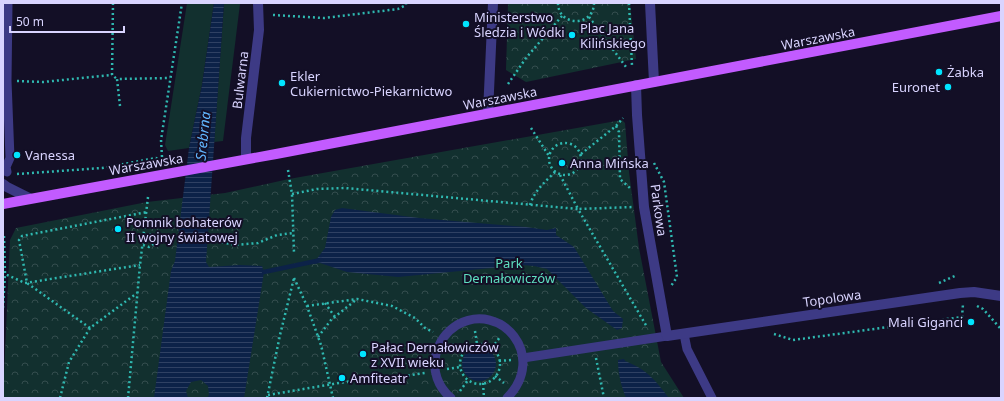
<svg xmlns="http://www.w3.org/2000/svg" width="1004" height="401" font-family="'Noto Sans',sans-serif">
<defs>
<pattern id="park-crowns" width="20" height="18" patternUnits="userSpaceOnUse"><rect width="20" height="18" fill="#12302f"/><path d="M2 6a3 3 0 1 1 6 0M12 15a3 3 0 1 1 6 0" fill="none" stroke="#344d4e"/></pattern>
<pattern id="water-rules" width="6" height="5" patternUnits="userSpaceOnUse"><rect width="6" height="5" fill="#0c2248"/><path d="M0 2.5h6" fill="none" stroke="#2f4163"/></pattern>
</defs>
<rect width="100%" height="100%" fill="#130f26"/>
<!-- grass -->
<g fill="#12302f">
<path d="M 187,3 L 214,3 L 202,85 L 189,148 L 168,151 L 165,145 Z"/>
<path d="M 224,3 L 240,4 L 223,141 L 214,142 Z"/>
</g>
<!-- park -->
<g fill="url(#park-crowns)">
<path d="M 508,3 L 630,3 L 636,59 L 526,82 L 506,70 Z"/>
<path d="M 622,120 L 625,123 L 629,172 L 639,248 L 661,362 L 684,398 L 3,398 L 10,240 L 16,228 L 147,202 L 225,193 L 289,179 Z"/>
</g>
<!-- water -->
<g fill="url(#water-rules)">
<path d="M 214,3 L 224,3 L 206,262 L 209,267 L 240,265 L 262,266 L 264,272 L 244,398 L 207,398 L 209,395 L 208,386 L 201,380 L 191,382 L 186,391 L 188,398 L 154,398 L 171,271 L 175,261 L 189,148 L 202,85 Z"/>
<path d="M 342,208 L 419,218 L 526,227 L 547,230 L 556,228 L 556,235 L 574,247 L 613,311 L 623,319 L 622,328 L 617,330 L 586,308 L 547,269 L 534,266 L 522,265 L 398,277 L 347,272 L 320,263 L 313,264 L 325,248 L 331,217 L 335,210 Z"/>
<circle cx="479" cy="364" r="17"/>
<path d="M 624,359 L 625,361 C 648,370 655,380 669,398 L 626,398 C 621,385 618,374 618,360 Z"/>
</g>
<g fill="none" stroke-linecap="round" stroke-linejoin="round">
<!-- stream -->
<path stroke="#0c2248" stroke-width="4.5" d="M 264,272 L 321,260"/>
<!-- path -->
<g stroke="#2fb8b0" stroke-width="2.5" stroke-dasharray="2 3" stroke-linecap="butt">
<path d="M 113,3 L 112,75 L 117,79"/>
<path d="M 558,3 C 558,27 594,27 594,3"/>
<path d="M 629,3 L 632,66"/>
<path d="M 273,15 L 324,18 L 398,9 L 406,5 L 406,3"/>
<path d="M 589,17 L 626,67"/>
<path d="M 17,81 L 43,82 L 112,75"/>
<path d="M 508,84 L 526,58 L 562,16"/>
<path d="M 120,106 L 117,79 L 170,78"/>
<path d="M 616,126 L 619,132 L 620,179 L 631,189"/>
<path d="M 531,128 L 549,156"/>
<circle cx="565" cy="159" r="16"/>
<path d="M 581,154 L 616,126 L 623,118"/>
<path d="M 162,157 L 161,140 L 182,3"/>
<path d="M 654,163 L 664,182 L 677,277 L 671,286"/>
<path d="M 288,170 L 292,194 L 294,253"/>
<path d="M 17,174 L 102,168 L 156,158 L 162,162"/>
<path d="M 560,175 L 578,209 L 633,207"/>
<path d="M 292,194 L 317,189 L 345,188 L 578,209 L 647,327"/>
<path d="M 530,205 C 534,191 545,182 555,172"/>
<path d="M 144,235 C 150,234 157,234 160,240 L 172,239 L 217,241 L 235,245 L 258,243 L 277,235 L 293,233"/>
<path d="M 4,236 L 5,274 L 25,283 L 140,265"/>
<path d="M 143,245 L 149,247 L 160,240"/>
<path d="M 294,278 L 307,306 L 321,345 L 333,398"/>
<path d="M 939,283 L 957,275"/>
<path d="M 325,303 L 335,317"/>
<path d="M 307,306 L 357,299 L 392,306 L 415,318 L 425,328 L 433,332"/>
<path d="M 977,306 L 983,309 L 1001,329"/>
<path d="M 3,308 L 5,274"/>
<path d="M 90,328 L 27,283 L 19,240 L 22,236 L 147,212"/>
<path d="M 475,331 L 477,344"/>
<path d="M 774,334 L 793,340 L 962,317 L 963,304"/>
<path d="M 318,337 L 331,320 L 357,299"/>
<path d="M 452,344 L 463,353"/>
<circle cx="480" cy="364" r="20"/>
<path d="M 492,348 L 500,337"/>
<path d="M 596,358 L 604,398"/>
<path d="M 499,361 L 511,360"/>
<path d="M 447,369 L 460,367"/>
<path d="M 495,376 L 504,383"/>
<path d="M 383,379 L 425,373"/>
<path d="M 483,383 L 484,398"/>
<path d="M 460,391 L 468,380"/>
<path d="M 268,395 L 351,381"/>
<path d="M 60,398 L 69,362 L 90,328 L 137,293"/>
<path d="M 128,398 L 140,265 L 148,197"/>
<path d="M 267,398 L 280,335 L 294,278"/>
</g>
<!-- service -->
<g stroke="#3d3a85" stroke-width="9">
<path d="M 7,172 L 6,167 L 10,158 L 7,81 L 8,3"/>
<path d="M 684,334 L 687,349 L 712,398"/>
<path d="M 523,358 L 667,336"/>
<path d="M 451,398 C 438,387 432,371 436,354 C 439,342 446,332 457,325 C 502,300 548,357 507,398"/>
</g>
<!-- minor -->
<g stroke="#3d3a85" stroke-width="10">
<path d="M 650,3 L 654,82"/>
<path d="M 636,85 L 637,115 L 644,207 L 667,336 L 960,293 L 974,292 L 1001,296"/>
<path d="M 488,113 L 493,3"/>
<path d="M 246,159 L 246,138 L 259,30 L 258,3"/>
<path d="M 3,184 L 7,187 L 29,198"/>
</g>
<!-- primary -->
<path stroke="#c25bff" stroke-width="10" d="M 3,204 L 276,154 L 1001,16"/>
</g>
<!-- markers -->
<g fill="#00e5ff" stroke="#130f26" stroke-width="1.5">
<circle cx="466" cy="24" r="4"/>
<circle cx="572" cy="35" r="4"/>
<circle cx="939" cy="72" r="4"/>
<circle cx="282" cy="83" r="4"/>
<circle cx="948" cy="87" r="4"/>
<circle cx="17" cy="155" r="4"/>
<circle cx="562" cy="163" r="4"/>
<circle cx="118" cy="229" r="4"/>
<circle cx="971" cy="322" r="4"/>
<circle cx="363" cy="354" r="4"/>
<circle cx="342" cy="378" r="4"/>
</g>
<g text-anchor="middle" stroke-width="4" stroke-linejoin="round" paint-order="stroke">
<!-- poi labels -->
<g font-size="13" fill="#d9d4ff" stroke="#130f26" text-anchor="start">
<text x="474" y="22">Ministerstwo<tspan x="474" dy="15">Śledzia i Wódki</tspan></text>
<text x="580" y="33">Plac Jana<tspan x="580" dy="15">Kilińskiego</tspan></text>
<text x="947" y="77">Żabka</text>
<text x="290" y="81">Ekler<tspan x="290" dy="15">Cukiernictwo-Piekarnictwo</tspan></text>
<text x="940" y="92" text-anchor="end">Euronet</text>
<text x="25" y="160">Vanessa</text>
<text x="570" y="168">Anna Mińska</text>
<text x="126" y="227">Pomnik bohaterów<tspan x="126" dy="15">II wojny światowej</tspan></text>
<text x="963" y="327" text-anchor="end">Mali Giganci</text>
<text x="371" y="352">Pałac Dernałowiczów<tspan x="371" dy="15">z XVII wieku</tspan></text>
<text x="350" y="383">Amfiteatr</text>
</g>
<!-- street labels -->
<g font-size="13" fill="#d9d4ff" stroke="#130f26">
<text transform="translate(818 38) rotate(-11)" y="5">Warszawska</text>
<text transform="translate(240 80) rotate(-83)" y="5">Bulwarna</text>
<text transform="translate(500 98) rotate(-11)" y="5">Warszawska</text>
<text transform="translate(146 164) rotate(-10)" y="5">Warszawska</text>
<text transform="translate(659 210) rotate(82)" y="5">Parkowa</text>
<text transform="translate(832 298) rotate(-8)" y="5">Topolowa</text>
</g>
<!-- park labels -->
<g font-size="13" fill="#5fe0c0" stroke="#130f26">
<text x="509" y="268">Park<tspan x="509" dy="15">Dernałowiczów</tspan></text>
</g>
<!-- water labels -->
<g font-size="14" font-style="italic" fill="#62b6ff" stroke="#130f26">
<text transform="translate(203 136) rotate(-84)" y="5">Srebrna</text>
</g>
</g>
<!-- border -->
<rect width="1004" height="401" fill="none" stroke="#d9d4ff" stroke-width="8"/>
<!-- scale -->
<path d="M10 26v6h114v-6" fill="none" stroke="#d9d4ff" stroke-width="2"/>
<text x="16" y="26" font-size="12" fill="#d9d4ff" stroke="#130f26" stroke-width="3" paint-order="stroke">50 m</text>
</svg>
